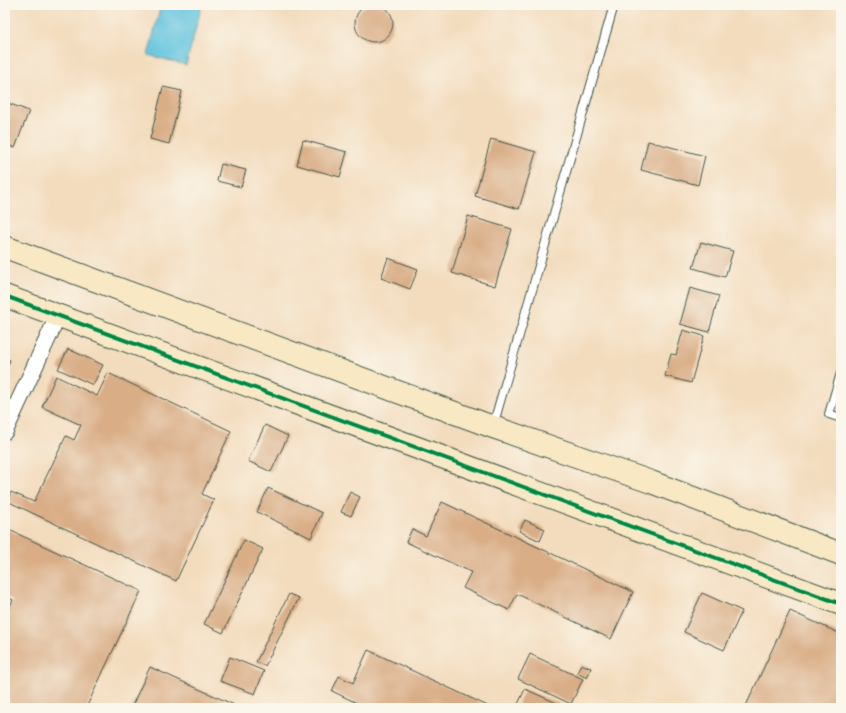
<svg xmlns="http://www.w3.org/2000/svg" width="846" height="713" font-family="Sriracha,sans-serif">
<rect width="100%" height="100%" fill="#fbf7ec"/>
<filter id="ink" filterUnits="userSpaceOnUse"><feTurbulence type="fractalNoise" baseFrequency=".025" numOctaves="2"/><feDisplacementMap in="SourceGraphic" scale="8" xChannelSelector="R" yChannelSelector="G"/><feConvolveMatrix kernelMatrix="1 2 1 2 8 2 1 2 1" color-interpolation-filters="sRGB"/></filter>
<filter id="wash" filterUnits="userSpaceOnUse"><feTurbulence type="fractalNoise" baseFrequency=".012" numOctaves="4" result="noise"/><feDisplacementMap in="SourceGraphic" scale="16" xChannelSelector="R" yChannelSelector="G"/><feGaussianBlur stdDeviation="0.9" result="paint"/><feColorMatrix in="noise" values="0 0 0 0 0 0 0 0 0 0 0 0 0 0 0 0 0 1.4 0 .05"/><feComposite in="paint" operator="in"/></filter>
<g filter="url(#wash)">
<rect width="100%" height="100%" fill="#f3dcbd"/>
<!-- water -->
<path fill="#60c3de" stroke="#408089" d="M 161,5 L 202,5 L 186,65 L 148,55 Z"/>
<g id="blocks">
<!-- building -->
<g fill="#d9ad86">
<circle cx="374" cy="23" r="19"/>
<path d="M 163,87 L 182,91 L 169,144 L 150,139 Z"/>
<path d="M 5,102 L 29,111 L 15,148 L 5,144 Z"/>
<path d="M 491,139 L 536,152 L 519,209 L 475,196 Z"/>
<path d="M 303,140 L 347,152 L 340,177 L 297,165 Z"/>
<path d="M 648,141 L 705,156 L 698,185 L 641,170 Z"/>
<path d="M 221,164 L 246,170 L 241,187 L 217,181 Z"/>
<path d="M 468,216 L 512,229 L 495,286 L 452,273 Z"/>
<path d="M 701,242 L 733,251 L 725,277 L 693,268 Z"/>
<path d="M 388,258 L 418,269 L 410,289 L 381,278 Z"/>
<path d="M 690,288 L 719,296 L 709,332 L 680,324 Z"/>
<path d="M 683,330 L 704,336 L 691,383 L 665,376 L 671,354 L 676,355 Z"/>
<path d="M 68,349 L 103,365 L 93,385 L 58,369 Z"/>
<path d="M 5,358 L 10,360 L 5,373 Z"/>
<path d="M 108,373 L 231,431 L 202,494 L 214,500 L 176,581 L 7,501 L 11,492 L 34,502 L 66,436 L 74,440 L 81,425 L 42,407 L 56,376 L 97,396 Z"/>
<path d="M 265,425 L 288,436 L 271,472 L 248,461 Z"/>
<path d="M 268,488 L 322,513 L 311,538 L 257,512 Z"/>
<path d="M 350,492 L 360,497 L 351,516 L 341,512 Z"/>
<path d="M 442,502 L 633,592 L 611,639 L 517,594 L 509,610 L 463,588 L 471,572 L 406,542 L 412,529 L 426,536 Z"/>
<path d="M 525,520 L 545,529 L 540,541 L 519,531 Z"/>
<path d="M 5,528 L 141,591 L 86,708 L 5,708 L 5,617 L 13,600 L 5,596 Z"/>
<path d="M 244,540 L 263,549 L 223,633 L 204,624 Z"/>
<path d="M 702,593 L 742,611 L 724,650 L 684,632 Z"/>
<path d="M 289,594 L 299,598 L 265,666 L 256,662 Z"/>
<path d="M 790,611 L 841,634 L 841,708 L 745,708 Z"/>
<path d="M 368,650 L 492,708 L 367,708 L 332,691 L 339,676 L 353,683 Z"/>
<path d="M 530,654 L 583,679 L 571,704 L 518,679 Z"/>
<path d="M 230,657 L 264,671 L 255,694 L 220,681 Z"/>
<path d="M 581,664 L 591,668 L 587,678 L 577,673 Z"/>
<path d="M 150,667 L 241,708 L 131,708 Z"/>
<path d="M 525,689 L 568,708 L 526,708 L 518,704 Z"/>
</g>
</g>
</g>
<g filter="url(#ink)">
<use href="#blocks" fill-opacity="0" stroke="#3f5549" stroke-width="1"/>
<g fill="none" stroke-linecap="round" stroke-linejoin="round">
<!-- lane casing -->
<g stroke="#3f5549" stroke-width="10">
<g id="lane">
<path d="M 841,373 L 829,414 L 841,418"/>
<path d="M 493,426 L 614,5"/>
</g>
</g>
<!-- street casing -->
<g stroke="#3f5549" stroke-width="18">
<path id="street" d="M 5,431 L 58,316"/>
</g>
<!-- secondary casing -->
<g stroke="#3f5549" stroke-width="24">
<g id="secondary">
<path d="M 5,247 L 493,427 L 651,482 L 841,554"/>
<path d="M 5,296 L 841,604"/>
</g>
</g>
<!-- lane -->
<use href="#lane" stroke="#fff" stroke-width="8"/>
<!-- street -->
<use href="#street" stroke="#fff" stroke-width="16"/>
<!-- secondary -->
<use href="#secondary" stroke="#f8e8c3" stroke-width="22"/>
<!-- cycleway casing -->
<g stroke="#fbf7ec" stroke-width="6">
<path id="cycleway" d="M 5,296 L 841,604"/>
</g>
<!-- cycleway -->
<use href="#cycleway" stroke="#00873e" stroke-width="4"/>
</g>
</g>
<!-- margin -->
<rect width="846" height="713" fill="none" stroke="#fbf7ec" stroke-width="20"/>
</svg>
